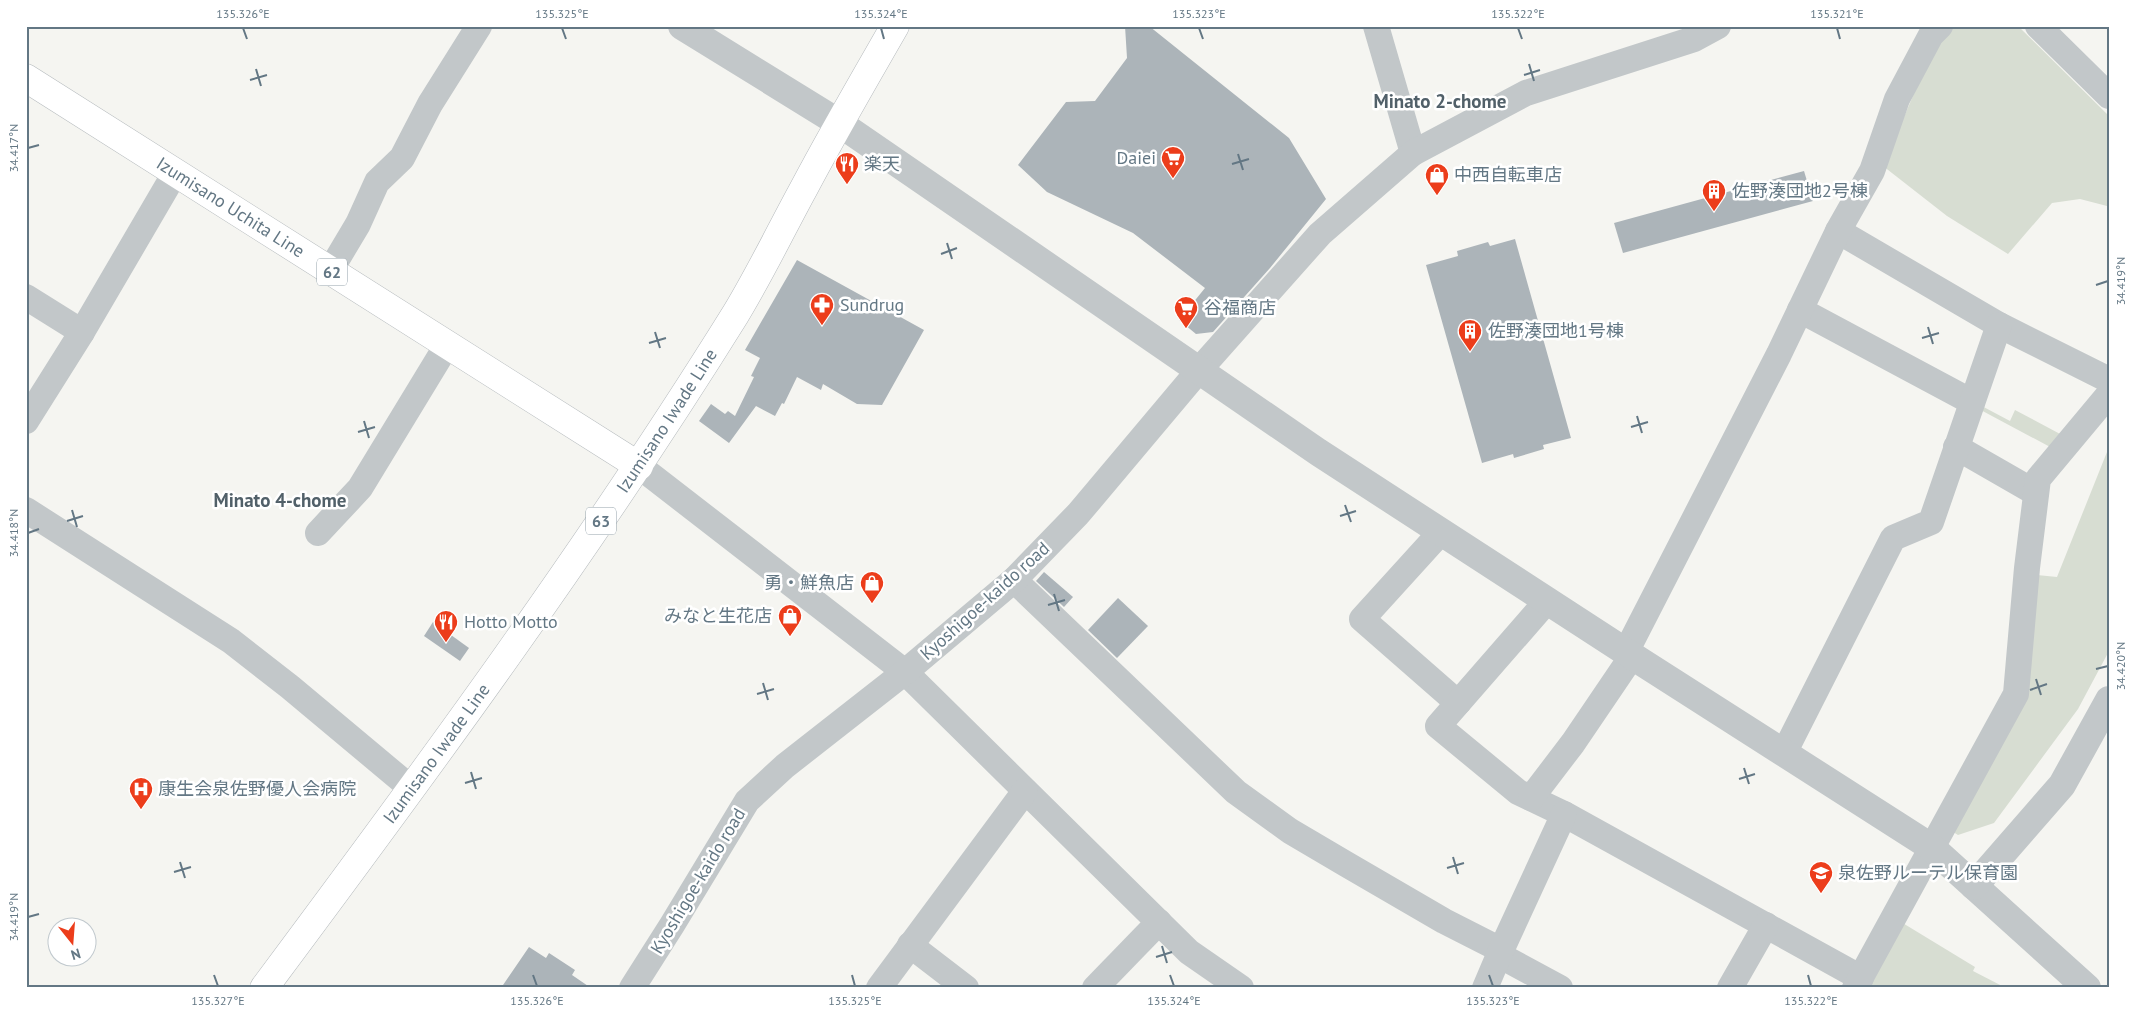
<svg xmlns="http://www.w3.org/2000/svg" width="2135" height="1014" font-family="'PT Sans','Noto Sans JP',sans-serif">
<rect width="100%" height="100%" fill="#f5f5f1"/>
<!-- green -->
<g fill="#d7ddd2">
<path d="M 1954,26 L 2018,26 L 2109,116 L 2109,204 L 2107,206 L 2080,199 L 2052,203 L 2008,254 L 1947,216 L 1883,166 L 1933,49 Z"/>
<path d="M 1978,404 L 2010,421 L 2015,410 L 2062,435 L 2052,448 L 1977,408 Z"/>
<path d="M 2109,447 L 2109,651 L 2078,709 L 1994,823 L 1958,835 L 1950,830 L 2021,697 L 2037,575 L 2057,577 Z"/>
<path d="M 1901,922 L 1975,967 L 1973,971 L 2006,988 L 1863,988 Z"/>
</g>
<!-- building -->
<g fill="#acb4b9">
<path d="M 1125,26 L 1149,26 L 1289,138 L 1326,199 L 1270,268 L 1213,332 L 1196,334 L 1179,320 L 1205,288 L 1133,233 L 1047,192 L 1018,165 L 1066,102 L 1095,101 L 1127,58 Z"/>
<path d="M 1804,171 L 1813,201 L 1623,253 L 1614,223 Z"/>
<path d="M 1515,239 L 1571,438 L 1543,445 L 1544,449 L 1514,458 L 1513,454 L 1482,463 L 1426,265 L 1458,256 L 1457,251 L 1488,242 L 1490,246 Z"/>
<path d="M 797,260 L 924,330 L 882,405 L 857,404 L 823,384 L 821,390 L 797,377 L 784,404 L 782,403 L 775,416 L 756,406 L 729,443 L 699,421 L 711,404 L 725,414 L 728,411 L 735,416 L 754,377 L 751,376 L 760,358 L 745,350 Z"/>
<path d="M 1044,572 L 1073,597 L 1064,607 L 1036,581 Z"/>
<path d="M 1118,598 L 1148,626 L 1117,658 L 1088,630 Z"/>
<path d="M 433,622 L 469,648 L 460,661 L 424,636 Z"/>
<path d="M 529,947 L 546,958 L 549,953 L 575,970 L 572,975 L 591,988 L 501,988 Z"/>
</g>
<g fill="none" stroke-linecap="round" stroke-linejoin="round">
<!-- primary casing -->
<g stroke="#b5babd" stroke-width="29">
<g id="primary">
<path id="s1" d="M 26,78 L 639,466"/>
<path id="s2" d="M 264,988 C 428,768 590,548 735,315 C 760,274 781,230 804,188 C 833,133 864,80 895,26"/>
</g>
</g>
<!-- minor -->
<g stroke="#c2c7c9" stroke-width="26">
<path d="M 1376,26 L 1413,153"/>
<path d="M 2038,26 L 2109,96"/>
<path d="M 1838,231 L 1999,325 L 2109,380"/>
<path d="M 330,271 L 358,224 L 377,182 L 402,158 L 430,104 L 479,26"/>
<path d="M 26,297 L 82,332"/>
<path d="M 1800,310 L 1972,402"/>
<path d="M 26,421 L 82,332 L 175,173"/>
<path d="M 1956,447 L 2036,493"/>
<path d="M 639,466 L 905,672 L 1189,952 L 1241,988"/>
<path d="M 26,510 L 231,641 L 290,687 L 412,789"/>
<path d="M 1441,532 L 1362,619 L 1458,703"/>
<path d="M 318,533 L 360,488 L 447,345"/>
<path d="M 1014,580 L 1236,792 L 1290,831 L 1346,864 L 1444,921 L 1501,950"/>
<path d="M 1547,601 L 1438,726 L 1518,792 L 1564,814 L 1861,978"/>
<path d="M 1626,652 L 1779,354 L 1838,231 L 1872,171 L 1897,99 L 1931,35 L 1940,26"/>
<path d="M 1784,753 L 1893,538 L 1931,522 L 1999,325"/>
<path d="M 1531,798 L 1573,743 L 1632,656"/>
<path d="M 910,945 L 966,988"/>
<path d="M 1499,955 L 1560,988"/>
<path d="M 632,988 L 672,925 L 747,801 L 785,766 L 905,672 L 1014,580 L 1078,514 L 1200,369 L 1320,234 L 1413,153 L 1526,93 L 1694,39 L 1718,26"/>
<path d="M 879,988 L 1025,791"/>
<path d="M 1095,988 L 1159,922"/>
<path d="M 1485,988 L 1499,955 L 1564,814"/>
<path d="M 1730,988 L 1766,925"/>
<path d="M 1855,988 L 2016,694 L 2027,568 L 2038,479 L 2109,394"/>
</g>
<!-- tertiary -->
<g stroke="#c2c7c9" stroke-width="28">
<path d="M 682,26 L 839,123 L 1318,452 L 1626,652 L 1931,847 L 2087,988"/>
<path d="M 1974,886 L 2062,785 L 2109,700"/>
</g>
<!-- primary -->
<use href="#primary" stroke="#fff" stroke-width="28"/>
</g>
<!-- ticks -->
<path fill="none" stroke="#637784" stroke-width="2" d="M 243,28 L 247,39M 562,28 L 566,39M 881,28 L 884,39M 1199,28 L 1203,39M 1518,28 L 1522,39M 1837,28 L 1840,39M 1529,64 L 1534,81M 256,69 L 261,86M 1524,75 L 1540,70M 250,80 L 267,75M 28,148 L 39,145M 1238,154 L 1243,170M 1232,164 L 1249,159M 947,243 L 952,259M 941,254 L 957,248M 2096,285 L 2108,281M 1928,327 L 1933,344M 655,332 L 660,348M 1922,338 L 1939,333M 649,343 L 666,338M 1637,416 L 1642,433M 364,421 L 369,438M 1631,427 L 1648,422M 358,432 L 375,427M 1345,505 L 1351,522M 72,510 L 77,527M 1340,516 L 1356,511M 67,521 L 83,516M 28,533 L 39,529M 1054,594 L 1059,611M 1048,605 L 1065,600M 2096,669 L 2108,666M 2036,679 L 2041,695M 763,683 L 768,700M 2030,690 L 2047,684M 757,694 L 774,689M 1744,768 L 1749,784M 471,772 L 476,789M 1739,779 L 1755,774M 465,783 L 482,778M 1453,857 L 1458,874M 180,862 L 185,878M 1447,868 L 1464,863M 174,872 L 191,867M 28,917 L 39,914M 1162,946 L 1167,963M 1156,957 L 1172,952M 214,975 L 218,986M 533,975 L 537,986M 852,975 L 855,986M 1170,975 L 1174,986M 1489,975 L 1493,986M 1808,975 L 1811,986"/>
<!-- icons -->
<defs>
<g id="supermarket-pin" transform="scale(1.25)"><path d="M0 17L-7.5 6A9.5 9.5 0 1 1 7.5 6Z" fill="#ec3d1b" stroke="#fff"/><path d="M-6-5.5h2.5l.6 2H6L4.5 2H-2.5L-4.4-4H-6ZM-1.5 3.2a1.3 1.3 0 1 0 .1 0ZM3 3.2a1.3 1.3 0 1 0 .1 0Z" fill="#fff"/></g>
<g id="restaurant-pin" transform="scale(1.25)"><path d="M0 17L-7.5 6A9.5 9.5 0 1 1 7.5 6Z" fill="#ec3d1b" stroke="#fff"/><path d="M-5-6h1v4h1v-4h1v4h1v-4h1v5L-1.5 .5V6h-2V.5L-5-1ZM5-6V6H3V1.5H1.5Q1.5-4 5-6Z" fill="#fff"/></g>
<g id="shop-pin" transform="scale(1.25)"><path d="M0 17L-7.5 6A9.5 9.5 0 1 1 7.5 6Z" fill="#ec3d1b" stroke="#fff"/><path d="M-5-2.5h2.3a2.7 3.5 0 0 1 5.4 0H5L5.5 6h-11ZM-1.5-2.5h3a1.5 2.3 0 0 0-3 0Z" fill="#fff"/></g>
<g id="building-pin" transform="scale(1.25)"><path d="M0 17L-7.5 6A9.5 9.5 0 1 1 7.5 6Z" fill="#ec3d1b" stroke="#fff"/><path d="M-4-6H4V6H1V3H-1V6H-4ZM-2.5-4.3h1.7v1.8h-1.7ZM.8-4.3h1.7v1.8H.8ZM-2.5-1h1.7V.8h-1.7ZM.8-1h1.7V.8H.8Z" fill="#fff"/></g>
<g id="pharmacy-pin" transform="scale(1.25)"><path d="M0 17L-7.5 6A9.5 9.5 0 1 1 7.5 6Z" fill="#ec3d1b" stroke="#fff"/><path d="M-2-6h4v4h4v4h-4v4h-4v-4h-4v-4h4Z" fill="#fff"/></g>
<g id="hospital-pin" transform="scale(1.25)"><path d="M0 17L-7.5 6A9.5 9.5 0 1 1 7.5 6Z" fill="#ec3d1b" stroke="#fff"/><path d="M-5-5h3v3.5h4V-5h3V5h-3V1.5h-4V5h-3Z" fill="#fff"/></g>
<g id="school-pin" transform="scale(1.25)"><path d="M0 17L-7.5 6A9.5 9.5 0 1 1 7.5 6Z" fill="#ec3d1b" stroke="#fff"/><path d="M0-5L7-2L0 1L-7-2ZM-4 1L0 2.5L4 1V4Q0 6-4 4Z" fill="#fff"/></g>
</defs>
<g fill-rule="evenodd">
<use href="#supermarket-pin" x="1173" y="158"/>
<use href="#restaurant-pin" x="847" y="164"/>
<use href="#shop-pin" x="1437" y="175"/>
<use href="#building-pin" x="1714" y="191"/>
<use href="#pharmacy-pin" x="822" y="305"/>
<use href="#supermarket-pin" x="1186" y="308"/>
<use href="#building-pin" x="1470" y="331"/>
<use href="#shop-pin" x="872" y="583"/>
<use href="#shop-pin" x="790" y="616"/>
<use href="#restaurant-pin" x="446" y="622"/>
<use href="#hospital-pin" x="141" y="789"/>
<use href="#school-pin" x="1821" y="873"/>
</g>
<g text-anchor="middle" stroke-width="5" stroke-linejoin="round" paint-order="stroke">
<!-- shield labels -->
<g fill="#fff" stroke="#92a0a9" stroke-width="1">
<rect x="317" y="258.5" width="30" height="27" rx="4"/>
<rect x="586" y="507.5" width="30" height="27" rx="4"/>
</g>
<g font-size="16" font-weight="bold" fill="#637784">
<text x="332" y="278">62</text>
<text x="601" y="527">63</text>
</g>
<!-- poi labels -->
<g font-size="18" fill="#637784" stroke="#fff" text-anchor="start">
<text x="1156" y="164" text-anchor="end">Daiei</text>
<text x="864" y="170">楽天</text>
<text x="1454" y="181">中西自転車店</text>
<text x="1732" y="197">佐野湊団地2号棟</text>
<text x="840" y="311">Sundrug</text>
<text x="1204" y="314">谷福商店</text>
<text x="1488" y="337">佐野湊団地1号棟</text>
<text x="854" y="589" text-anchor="end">勇・鮮魚店</text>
<text x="772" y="622" text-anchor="end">みなと生花店</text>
<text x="464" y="628">Hotto Motto</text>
<text x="158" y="795">康生会泉佐野優人会病院</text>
<text x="1838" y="879">泉佐野ルーテル保育園</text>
</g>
<!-- street labels -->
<g font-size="18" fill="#637784" stroke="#fff">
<text dy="6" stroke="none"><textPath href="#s1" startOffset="242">Izumisano Uchita Line</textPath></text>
<text dy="6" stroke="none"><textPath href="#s2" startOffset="696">Izumisano Iwade Line</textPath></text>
<text transform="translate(985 601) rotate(-42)" y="6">Kyoshigoe-kaido road</text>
<text dy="6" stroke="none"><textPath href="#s2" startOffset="291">Izumisano Iwade Line</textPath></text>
<text transform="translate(698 881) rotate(-59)" y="6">Kyoshigoe-kaido road</text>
</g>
<!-- neighbourhood labels -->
<g font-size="19" font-weight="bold" fill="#516069" stroke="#fff">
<text x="1440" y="108">Minato 2-chome</text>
<text x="280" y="507">Minato 4-chome</text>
</g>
</g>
<!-- border -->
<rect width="2135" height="1014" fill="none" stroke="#ffffff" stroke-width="55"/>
<!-- north arrow -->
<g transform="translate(72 942) rotate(163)"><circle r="24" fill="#ffffff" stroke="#c1c9ce"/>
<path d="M0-4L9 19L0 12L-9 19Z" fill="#ec3d1b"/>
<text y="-8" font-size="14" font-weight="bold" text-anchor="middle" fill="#637784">N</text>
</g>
<rect x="28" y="28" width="2080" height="958" fill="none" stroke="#637784" stroke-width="2"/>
<g font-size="12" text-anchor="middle" fill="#637784">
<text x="243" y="18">135.326°E</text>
<text x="562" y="18">135.325°E</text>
<text x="881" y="18">135.324°E</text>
<text x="1199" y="18">135.323°E</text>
<text x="1518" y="18">135.322°E</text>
<text x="1837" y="18">135.321°E</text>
<text transform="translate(14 148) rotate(-90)" y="4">34.417°N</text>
<text transform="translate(2121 281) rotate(-90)" y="4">34.419°N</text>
<text transform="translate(14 533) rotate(-90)" y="4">34.418°N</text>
<text transform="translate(2121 666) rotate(-90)" y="4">34.420°N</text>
<text transform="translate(14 917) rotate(-90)" y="4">34.419°N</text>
<text x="218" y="1005">135.327°E</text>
<text x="537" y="1005">135.326°E</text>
<text x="855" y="1005">135.325°E</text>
<text x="1174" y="1005">135.324°E</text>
<text x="1493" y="1005">135.323°E</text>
<text x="1811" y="1005">135.322°E</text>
</g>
</svg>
